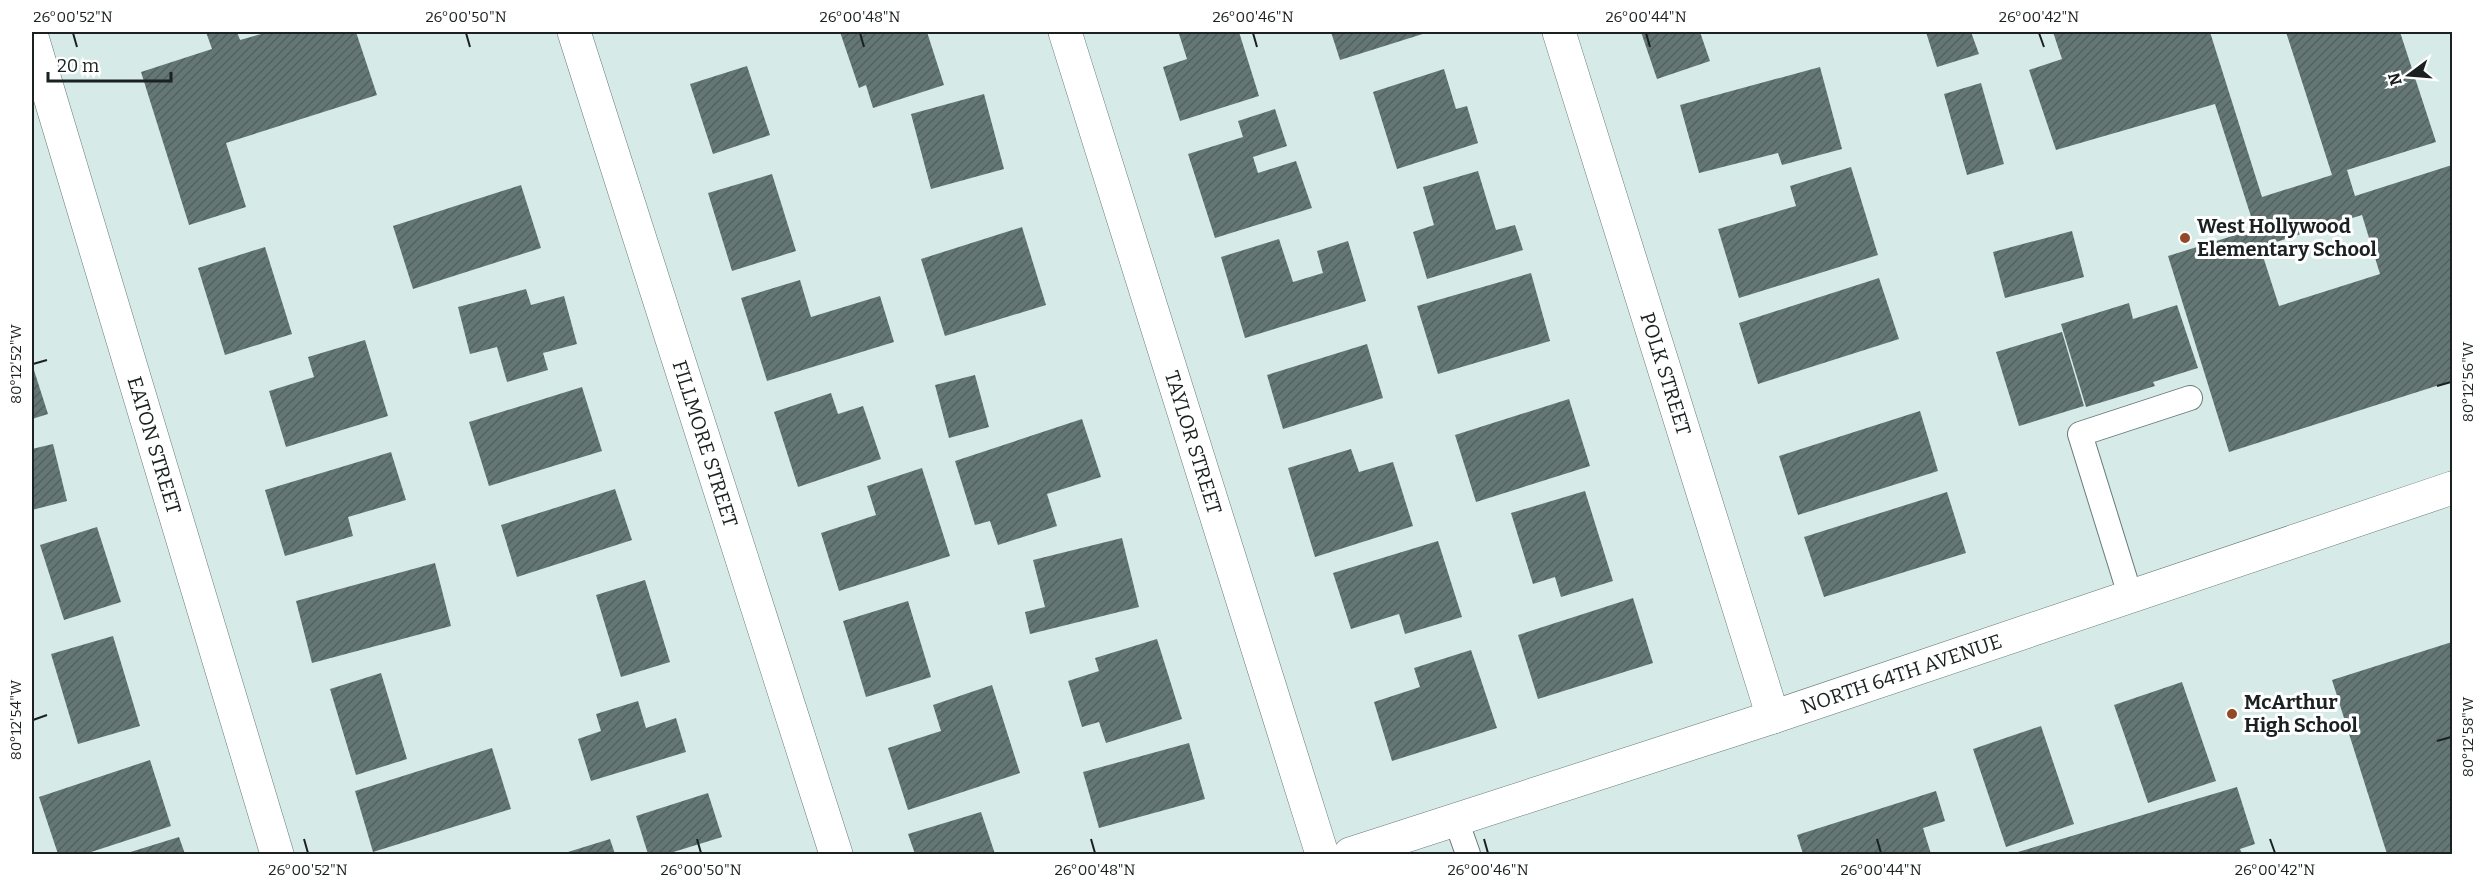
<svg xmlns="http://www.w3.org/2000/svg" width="2484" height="886" font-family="Bitter,serif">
<defs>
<pattern id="building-hatch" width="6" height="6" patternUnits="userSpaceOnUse" patternTransform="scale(1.5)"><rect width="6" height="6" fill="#647774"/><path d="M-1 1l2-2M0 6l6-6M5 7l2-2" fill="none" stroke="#52615f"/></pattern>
</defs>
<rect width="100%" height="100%" fill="#d6ebe8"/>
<!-- building -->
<g fill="url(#building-hatch)" fill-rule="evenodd">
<path d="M 206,32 L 237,32 L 240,40 L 268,32 L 356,32 L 377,95 L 226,143 L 246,207 L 189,225 L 141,72 L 212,49 Z"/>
<path d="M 840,32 L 927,32 L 944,85 L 873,108 L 866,85 L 859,88 Z"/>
<path d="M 1187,32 L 1239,32 L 1259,96 L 1180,121 L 1163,67 L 1187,59 L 1179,34 Z"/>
<path d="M 1331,32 L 1429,32 L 1340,60 Z"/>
<path d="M 1641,32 L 1700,32 L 1710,61 L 1657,79 Z"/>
<path d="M 1926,32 L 1971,32 L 1979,54 L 1937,67 Z"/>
<path d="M 2053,32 L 2210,32 L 2262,197 L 2332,175 L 2286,32 L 2400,32 L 2436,142 L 2347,170 L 2355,196 L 2452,165 L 2452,381 L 2229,452 L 2168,256 L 2255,229 L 2215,104 L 2056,150 L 2029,70 L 2062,59 ZM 2362,215 L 2380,274 L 2279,306 L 2260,247 Z"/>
<path d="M 747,66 L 770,135 L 713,154 L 690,84 Z"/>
<path d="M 1820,67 L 1842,149 L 1782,165 L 1778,153 L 1699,173 L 1680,105 Z"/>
<path d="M 1444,69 L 1456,109 L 1467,106 L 1478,143 L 1397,169 L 1373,92 Z"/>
<path d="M 1981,83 L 2004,164 L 1967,175 L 1944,94 Z"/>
<path d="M 984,94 L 1004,169 L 931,189 L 911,114 Z"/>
<path d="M 1275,109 L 1287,146 L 1253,157 L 1258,173 L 1296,161 L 1312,208 L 1215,238 L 1188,154 L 1243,137 L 1238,121 Z"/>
<path d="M 1851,167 L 1878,255 L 1739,298 L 1718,229 L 1796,206 L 1790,186 Z"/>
<path d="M 1478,171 L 1496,230 L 1515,225 L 1523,250 L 1427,279 L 1413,232 L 1434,225 L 1423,187 Z"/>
<path d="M 772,174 L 796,251 L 732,271 L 708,193 Z"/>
<path d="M 521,185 L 541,248 L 413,289 L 393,226 Z"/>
<path d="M 1022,227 L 1046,305 L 945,336 L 921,259 Z"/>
<path d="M 2072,231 L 2084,277 L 2005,298 L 1993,252 Z"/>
<path d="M 1279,239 L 1293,282 L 1323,273 L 1317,251 L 1348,241 L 1366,301 L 1245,338 L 1221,257 Z"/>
<path d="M 265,247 L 292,334 L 225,355 L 198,268 Z"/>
<path d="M 1531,273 L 1550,341 L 1438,374 L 1417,306 Z"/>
<path d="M 1879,278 L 1899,339 L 1758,384 L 1739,323 Z"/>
<path d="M 800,280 L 811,317 L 880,296 L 894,342 L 767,381 L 741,298 Z"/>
<path d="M 526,289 L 531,305 L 564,296 L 577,344 L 543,353 L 548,370 L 507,382 L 497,347 L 470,354 L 458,307 Z"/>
<path d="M 2129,303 L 2133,319 L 2177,305 L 2198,368 L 2153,382 L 2155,386 L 2086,407 L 2061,324 Z"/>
<path d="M 2062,332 L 2084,406 L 2019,426 L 1996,352 Z"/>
<path d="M 365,340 L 388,416 L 286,447 L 269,391 L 314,377 L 308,357 Z"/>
<path d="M 1367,344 L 1383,398 L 1283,429 L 1267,375 Z"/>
<path d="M 32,364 L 48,414 L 32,419 Z"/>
<path d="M 975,375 L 989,427 L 949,438 L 935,385 Z"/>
<path d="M 582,387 L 602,451 L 489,486 L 469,422 Z"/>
<path d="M 831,393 L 838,414 L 863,406 L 881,459 L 798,487 L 774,412 Z"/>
<path d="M 1569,399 L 1590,466 L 1476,502 L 1455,435 Z"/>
<path d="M 1920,411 L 1938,471 L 1798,515 L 1779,456 Z"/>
<path d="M 1082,419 L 1101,477 L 1047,494 L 1057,526 L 998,545 L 990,521 L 975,525 L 955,461 Z"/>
<path d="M 53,444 L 67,501 L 32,510 L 32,449 Z"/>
<path d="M 1351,449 L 1359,472 L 1393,462 L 1413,526 L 1315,557 L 1288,468 Z"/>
<path d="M 391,452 L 406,500 L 348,517 L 353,536 L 285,556 L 265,490 Z"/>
<path d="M 922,468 L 950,556 L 839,591 L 821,533 L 876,515 L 867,486 Z"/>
<path d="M 615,489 L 632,540 L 517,577 L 501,525 Z"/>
<path d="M 1585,491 L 1613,581 L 1561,597 L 1555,577 L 1533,584 L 1511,513 Z"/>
<path d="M 1947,492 L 1966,553 L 1824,597 L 1804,537 Z"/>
<path d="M 97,527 L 121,602 L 64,620 L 40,545 Z"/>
<path d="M 1122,538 L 1139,607 L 1030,634 L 1025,612 L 1045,607 L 1033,560 Z"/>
<path d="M 1438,541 L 1462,617 L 1405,634 L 1399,614 L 1351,629 L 1333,573 Z"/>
<path d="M 435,563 L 451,626 L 312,663 L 296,601 Z"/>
<path d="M 645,580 L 670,662 L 621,677 L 596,595 Z"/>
<path d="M 1633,598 L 1653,663 L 1538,699 L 1518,635 Z"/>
<path d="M 908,601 L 931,677 L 866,697 L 843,621 Z"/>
<path d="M 113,636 L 140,726 L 78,744 L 51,654 Z"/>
<path d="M 1157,639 L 1182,719 L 1106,743 L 1099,722 L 1082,727 L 1068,681 L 1099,671 L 1095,658 Z"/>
<path d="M 2452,642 L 2452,854 L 2387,854 L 2332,680 Z"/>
<path d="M 1471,650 L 1497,728 L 1392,761 L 1374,702 L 1420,687 L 1414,668 Z"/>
<path d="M 381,673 L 407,759 L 356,775 L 330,689 Z"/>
<path d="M 2182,682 L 2216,781 L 2148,803 L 2114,705 Z"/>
<path d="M 992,685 L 1020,773 L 908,810 L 888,748 L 941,731 L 933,705 Z"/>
<path d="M 638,701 L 646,728 L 676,718 L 686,752 L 591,781 L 578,739 L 601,731 L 596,714 Z"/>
<path d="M 2041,726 L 2074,824 L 2006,847 L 1973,749 Z"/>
<path d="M 1189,743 L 1205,799 L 1099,828 L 1083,772 Z"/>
<path d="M 492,748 L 511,809 L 373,852 L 355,791 Z"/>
<path d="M 150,760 L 171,826 L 85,854 L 58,854 L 39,797 Z"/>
<path d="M 2237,787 L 2255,844 L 2240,849 L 2242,854 L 2011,854 Z"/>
<path d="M 1936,791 L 1945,821 L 1923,828 L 1931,854 L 1803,854 L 1797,835 Z"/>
<path d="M 708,793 L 722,837 L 667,854 L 648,854 L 636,816 Z"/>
<path d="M 981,812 L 995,854 L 915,854 L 908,834 Z"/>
<path d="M 179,837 L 185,854 L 124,854 Z"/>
<path d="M 610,839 L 615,854 L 569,854 L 568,852 Z"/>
</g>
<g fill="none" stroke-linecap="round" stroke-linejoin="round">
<!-- lane casing -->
<g stroke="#687a77" stroke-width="26">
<g id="lane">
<path d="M 2130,595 L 2080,434 L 2190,398"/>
<path d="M 1456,820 L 1468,854"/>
</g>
</g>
<!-- street casing -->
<g stroke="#687a77" stroke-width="34">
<g id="street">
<path id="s1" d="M 574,32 L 836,854"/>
<path id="s2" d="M 1065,32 L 1322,854"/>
<path id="s3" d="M 1559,32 L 1773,717"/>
<path id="s4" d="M 32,37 L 277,854"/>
</g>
</g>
<!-- secondary casing -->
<g stroke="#687a77" stroke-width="34">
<g id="secondary">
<path id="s5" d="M 1350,854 L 1773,717 L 2452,488"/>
</g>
</g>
<!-- lane -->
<use href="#lane" stroke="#fff" stroke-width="24"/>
<!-- street -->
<use href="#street" stroke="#fff" stroke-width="33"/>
<!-- secondary -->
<use href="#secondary" stroke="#fff" stroke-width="33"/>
</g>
<!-- ticks -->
<path fill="none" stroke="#1a2120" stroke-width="2" d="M 73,33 L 77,47M 466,33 L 470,47M 860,33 L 864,47M 1253,33 L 1257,47M 1646,33 L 1650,47M 2039,33 L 2044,47M 33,364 L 47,360M 2437,386 L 2451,382M 33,720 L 47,715M 2437,741 L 2451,737M 304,839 L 308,853M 697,839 L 701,853M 1091,839 L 1095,853M 1484,839 L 1488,853M 1877,839 L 1881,853M 2270,839 L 2275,853"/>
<!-- markers -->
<g fill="#914927" stroke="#fff" stroke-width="2">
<circle cx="2185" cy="238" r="6"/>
<circle cx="2232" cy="714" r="6"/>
</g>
<g text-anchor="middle" stroke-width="6" stroke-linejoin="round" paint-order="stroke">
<!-- poi labels -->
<g font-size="20" font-weight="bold" fill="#1a2120" stroke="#fff" text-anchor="start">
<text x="2197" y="233">West Hollywood<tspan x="2197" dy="23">Elementary School</tspan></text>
<text x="2244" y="709">McArthur<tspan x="2244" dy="23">High School</tspan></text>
</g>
<!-- street labels -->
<g font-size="20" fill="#1a2120" stroke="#fff">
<text dy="7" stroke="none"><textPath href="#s3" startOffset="358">POLK STREET</textPath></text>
<text dy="7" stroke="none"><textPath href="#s1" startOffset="432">FILLMORE STREET</textPath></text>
<text dy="7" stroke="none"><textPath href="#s2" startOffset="430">TAYLOR STREET</textPath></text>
<text dy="7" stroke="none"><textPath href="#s4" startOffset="426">EATON STREET</textPath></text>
<text dy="7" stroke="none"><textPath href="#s5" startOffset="580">NORTH 64TH AVENUE</textPath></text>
</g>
</g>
<!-- border -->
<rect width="2484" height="886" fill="none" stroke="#ffffff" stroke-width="66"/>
<!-- north arrow -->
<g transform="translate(2409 75) rotate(254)" stroke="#ffffff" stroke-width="4.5" paint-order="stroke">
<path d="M0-4.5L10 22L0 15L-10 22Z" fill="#1a2120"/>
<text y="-9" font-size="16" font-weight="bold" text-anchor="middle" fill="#1a2120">N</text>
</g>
<!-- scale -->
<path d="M48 72v9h123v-9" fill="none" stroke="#1a2120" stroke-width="3"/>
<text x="57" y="72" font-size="18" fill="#1a2120" stroke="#ffffff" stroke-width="4.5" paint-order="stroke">20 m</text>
<rect x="33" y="33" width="2418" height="820" fill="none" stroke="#1a2120" stroke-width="2"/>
<g font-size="15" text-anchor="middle" fill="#1a2120">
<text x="73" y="22">26°00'52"N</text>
<text x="466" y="22">26°00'50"N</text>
<text x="860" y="22">26°00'48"N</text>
<text x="1253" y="22">26°00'46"N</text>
<text x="1646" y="22">26°00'44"N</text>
<text x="2039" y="22">26°00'42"N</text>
<text transform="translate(16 364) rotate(-90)" y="5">80°12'52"W</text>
<text transform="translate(2468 382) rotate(-90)" y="5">80°12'56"W</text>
<text transform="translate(16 720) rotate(-90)" y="5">80°12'54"W</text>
<text transform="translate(2468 737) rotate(-90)" y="5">80°12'58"W</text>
<text x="308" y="875">26°00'52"N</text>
<text x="701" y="875">26°00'50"N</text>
<text x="1095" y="875">26°00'48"N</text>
<text x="1488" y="875">26°00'46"N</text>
<text x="1881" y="875">26°00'44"N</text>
<text x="2275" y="875">26°00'42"N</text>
</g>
</svg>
